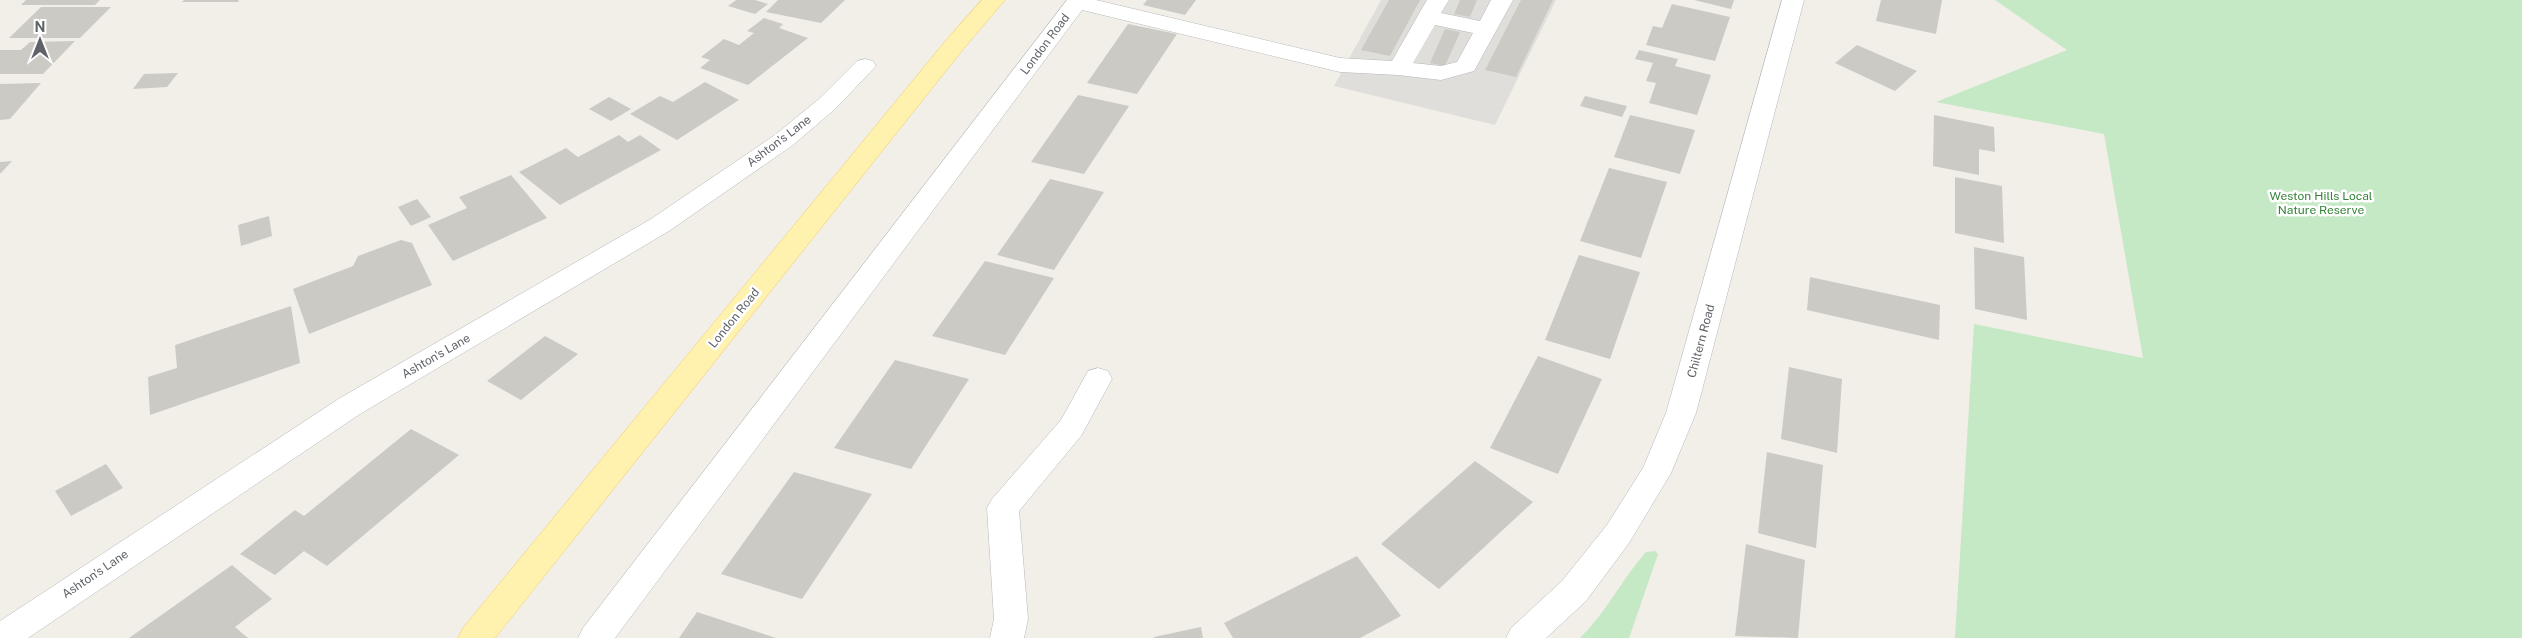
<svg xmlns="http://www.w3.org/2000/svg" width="2522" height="638" font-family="'Public Sans',sans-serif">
<rect width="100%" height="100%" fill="#f1efe8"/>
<!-- industrial -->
<path fill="#e0deda" d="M 1381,0 L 1556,0 L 1495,125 L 1334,86 Z"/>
<!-- green -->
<g fill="#c5e8c5">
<path d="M 1995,0 L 2522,0 L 2522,638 L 1955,638 L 1974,324 L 2143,358 L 2104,134 L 1936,102 L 2067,50 Z"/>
<path d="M 1655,551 L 1658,554 L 1629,638 L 1580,638 C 1606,613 1622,579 1646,552 Z"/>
</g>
<!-- building -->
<g fill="#cccac5">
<path d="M 26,0 L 100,0 L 95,5 L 21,5 Z"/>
<path d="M 184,0 L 239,0 L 238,2 L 182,2 Z"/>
<path d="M 736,0 L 755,0 L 768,4 L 755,14 L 728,6 Z"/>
<path d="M 778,0 L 845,0 L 821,23 L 766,12 Z"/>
<path d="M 1147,0 L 1196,0 L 1185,15 L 1143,5 Z"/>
<path d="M 1389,0 L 1420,0 L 1390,56 L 1361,50 Z"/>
<path d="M 1460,0 L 1477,0 L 1470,17 L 1454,14 Z"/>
<path d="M 1521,0 L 1553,0 L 1516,77 L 1485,70 Z"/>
<path d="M 1694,0 L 1734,0 L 1731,9 Z"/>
<path d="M 1881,0 L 1942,0 L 1936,34 L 1876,21 Z"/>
<path d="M 1672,4 L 1730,17 L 1715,61 L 1646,45 L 1653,26 L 1662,28 Z"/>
<path d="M 41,7 L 111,7 L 80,38 L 9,38 Z"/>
<path d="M 764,18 L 783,24 L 779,28 L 808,38 L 748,85 L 700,68 L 710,60 L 701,57 L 724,39 L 739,45 L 754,33 L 747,31 Z"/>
<path d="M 1128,24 L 1177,34 L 1137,94 L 1087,83 Z"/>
<path d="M 1445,29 L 1460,32 L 1445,66 L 1430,63 Z"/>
<path d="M 75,41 L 43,74 L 0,74 L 0,50 L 21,50 L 30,42 Z"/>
<path d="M 1857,45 L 1917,71 L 1895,91 L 1835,63 Z"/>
<path d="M 1639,50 L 1678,59 L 1675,66 L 1711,75 L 1697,115 L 1649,103 L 1656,83 L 1646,81 L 1653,63 L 1635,59 Z"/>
<path d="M 178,73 L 167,87 L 133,89 L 144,74 Z"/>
<path d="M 705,82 L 739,100 L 677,140 L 630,114 L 660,96 L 673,102 Z"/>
<path d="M 41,83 L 10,119 L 0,120 L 0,84 Z"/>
<path d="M 1078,95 L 1129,106 L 1084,174 L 1031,162 Z"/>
<path d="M 1585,96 L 1627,106 L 1622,117 L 1580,106 Z"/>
<path d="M 609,97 L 631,109 L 611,121 L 589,109 Z"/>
<path d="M 1630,115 L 1695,130 L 1680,174 L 1614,157 Z"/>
<path d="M 1934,115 L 1994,127 L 1995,152 L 1979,149 L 1979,175 L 1933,166 Z"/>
<path d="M 619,135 L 628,142 L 640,135 L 661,150 L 560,205 L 519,172 L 566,148 L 578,157 Z"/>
<path d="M 12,161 L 1,173 L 0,173 L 0,162 Z"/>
<path d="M 1609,168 L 1667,182 L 1641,258 L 1580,241 Z"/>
<path d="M 511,175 L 547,218 L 453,261 L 428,225 L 467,208 L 459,197 Z"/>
<path d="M 1955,177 L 2002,186 L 2004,243 L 1955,233 Z"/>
<path d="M 1050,179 L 1104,192 L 1054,270 L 997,255 Z"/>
<path d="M 417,199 L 431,217 L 411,226 L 398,207 Z"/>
<path d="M 269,216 L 272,236 L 241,246 L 238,225 Z"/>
<path d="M 401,240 L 412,243 L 432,285 L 309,334 L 293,289 L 353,266 L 358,256 Z"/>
<path d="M 1974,247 L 2024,257 L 2027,320 L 1975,309 Z"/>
<path d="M 1579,255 L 1640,272 L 1610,359 L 1545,340 Z"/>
<path d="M 985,261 L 1054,278 L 1005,355 L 932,336 Z"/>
<path d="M 1810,277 L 1940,305 L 1939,340 L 1807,310 Z"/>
<path d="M 291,306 L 300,363 L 150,415 L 148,377 L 177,368 L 175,345 Z"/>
<path d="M 545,336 L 578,354 L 521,400 L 487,381 Z"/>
<path d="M 1538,356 L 1602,379 L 1558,474 L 1490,448 Z"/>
<path d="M 895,360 L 969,379 L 911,469 L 834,448 Z"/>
<path d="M 1789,367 L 1842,379 L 1837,453 L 1781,439 Z"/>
<path d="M 411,429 L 459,455 L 327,566 L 304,551 L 275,575 L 240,554 L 295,510 L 304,516 Z"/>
<path d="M 1767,452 L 1823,465 L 1816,548 L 1758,533 Z"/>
<path d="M 1475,461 L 1533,502 L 1439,589 L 1381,544 Z"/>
<path d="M 106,464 L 123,488 L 71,516 L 55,491 Z"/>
<path d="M 794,472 L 872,494 L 802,599 L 721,574 Z"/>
<path d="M 1746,544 L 1805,560 L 1798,638 L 1735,636 Z"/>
<path d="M 1357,556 L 1401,616 L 1360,638 L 1233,638 L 1224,623 Z"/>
<path d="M 232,565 L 272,599 L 235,627 L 248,638 L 129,638 Z"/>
<path d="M 697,612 L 776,638 L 679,638 Z"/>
<path d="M 1201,627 L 1203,638 L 1154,638 L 1154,637 Z"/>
</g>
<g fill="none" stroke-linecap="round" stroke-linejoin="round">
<!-- minor casing -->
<g stroke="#b5b8bc" stroke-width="1">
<g id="minor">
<path d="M 1067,0 L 1096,0 L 1340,58 L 1392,61 L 1427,0 L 1449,0 L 1441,13 L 1480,21 L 1491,0 L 1513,0 L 1474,71 L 1441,80 L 1398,75 L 1340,72 L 1082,10 L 615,638 L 578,638 L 583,628 ZM 1435,25 L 1473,33 L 1457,62 L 1441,66 L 1413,63 Z"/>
<path d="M 1782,0 L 1804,0 L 1696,413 L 1671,473 L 1629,543 L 1586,601 L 1546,638 L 1506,638 L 1511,628 L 1562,581 L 1607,525 L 1643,468 L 1666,413 Z"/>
<path d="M 865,59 L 873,61 L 876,66 L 835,109 L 793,145 L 669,231 L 360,414 L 28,638 L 0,638 L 0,621 L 340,398 L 651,219 L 775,135 L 819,99 L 857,61 Z"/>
<path d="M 1098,368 L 1108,371 L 1112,379 L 1081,436 L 1019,511 L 1028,619 L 1024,638 L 990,638 L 994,619 L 987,508 L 992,499 L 1061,420 L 1088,371 Z"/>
</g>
</g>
<!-- major casing -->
<g stroke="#f2c960" stroke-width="1">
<path id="major" d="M 982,0 L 1005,0 L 964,48 L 495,638 L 458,638 L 463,628 L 948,38 Z"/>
</g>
<!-- minor -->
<use href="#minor" fill="#fff" fill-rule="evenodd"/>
<!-- major -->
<use href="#major" fill="#fff2af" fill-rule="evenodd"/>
</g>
<g text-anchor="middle" stroke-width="5" stroke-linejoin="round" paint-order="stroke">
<!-- street labels -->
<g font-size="12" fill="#5f6368" stroke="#fff">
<text transform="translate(1045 44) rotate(-53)" y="4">London Road</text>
<text transform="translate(779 141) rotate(-37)" y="4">Ashton's Lane</text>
<text transform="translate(734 318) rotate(-51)" y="4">London Road</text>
<text transform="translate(1701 341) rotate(-75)" y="4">Chiltern Road</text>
<text transform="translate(436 356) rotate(-30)" y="4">Ashton's Lane</text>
<text transform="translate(95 574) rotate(-34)" y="4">Ashton's Lane</text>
</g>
<!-- park labels -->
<g font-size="12" fill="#348238" stroke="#fff">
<text x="2321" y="200">Weston Hills Local<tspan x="2321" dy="14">Nature Reserve</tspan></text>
</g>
</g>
<!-- north arrow -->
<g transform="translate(40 40)" stroke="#ffffff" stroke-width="4" paint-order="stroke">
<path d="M0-4L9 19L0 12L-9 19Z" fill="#5f6368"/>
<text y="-8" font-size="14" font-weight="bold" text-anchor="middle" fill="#5f6368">N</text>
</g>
</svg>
